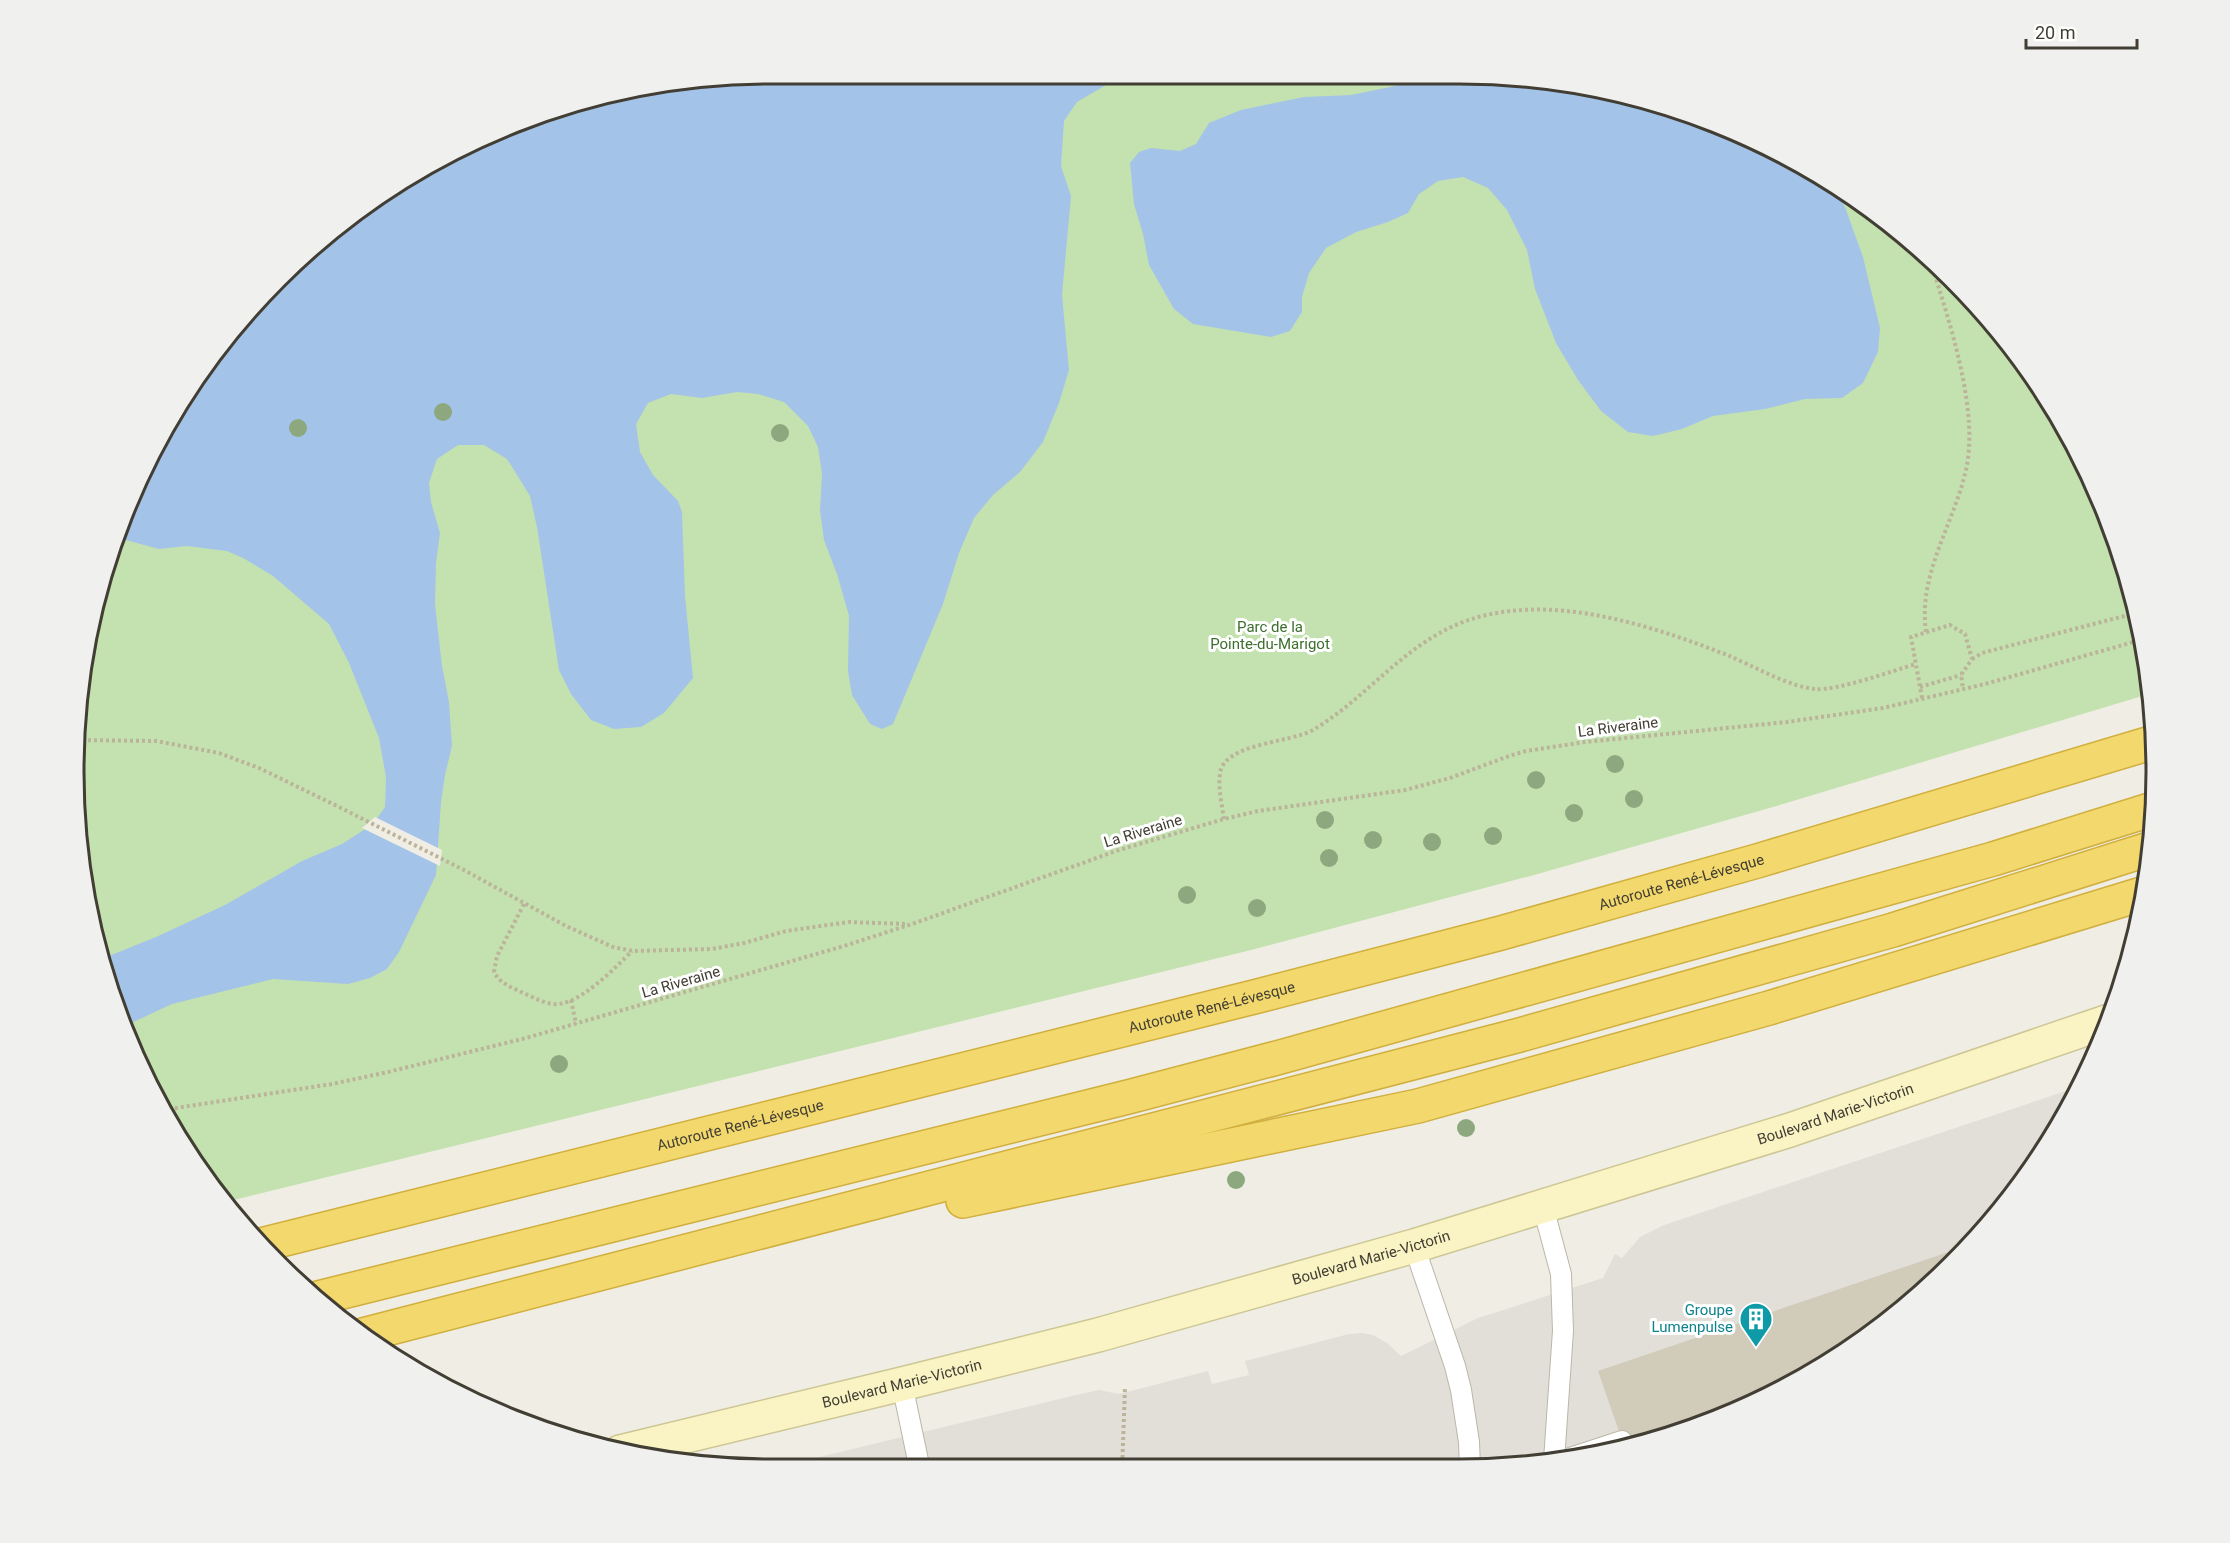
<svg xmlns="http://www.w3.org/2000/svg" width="2230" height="1543" font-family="Roboto,sans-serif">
<rect width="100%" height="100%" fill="#f0eee4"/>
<!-- industrial -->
<path fill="#e2dfd9" d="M 2078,1087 L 2039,1160 L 1952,1265 L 1883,1325 L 1768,1397 L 1594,1456 L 1458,1470 L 770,1469 L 1076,1395 L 1099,1390 L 1119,1394 L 1208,1371 L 1212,1384 L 1249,1375 L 1245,1361 L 1349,1334 L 1362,1333 L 1373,1335 L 1387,1343 L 1401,1356 L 1478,1318 L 1603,1278 L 1615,1254 L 1622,1258 L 1640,1237 L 1664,1225 Z"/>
<!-- green -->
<path fill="#c4e2af" d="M 1022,74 L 1459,74 L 1594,87 L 1683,111 L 1807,167 L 1952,278 L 2039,384 L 2103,505 L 2143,636 L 2149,694 L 1773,807 L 1534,875 L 1247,951 L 226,1202 L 191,1160 L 146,1081 L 87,907 L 74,772 L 79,681 L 127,504 L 191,384 L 227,337 Z"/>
<!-- water -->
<g fill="#a4c3e9">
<path d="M 772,74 L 1125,74 L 1077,102 L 1064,121 L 1061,166 L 1071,196 L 1062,295 L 1069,370 L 1059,403 L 1043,442 L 1020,472 L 993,495 L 974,518 L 959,553 L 943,604 L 893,724 L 882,729 L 870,724 L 852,695 L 848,671 L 849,616 L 837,574 L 824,540 L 820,511 L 822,474 L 818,447 L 808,426 L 784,402 L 758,394 L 737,392 L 702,398 L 671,394 L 648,403 L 636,424 L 640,452 L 653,475 L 678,501 L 682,512 L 685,596 L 693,678 L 664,713 L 641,727 L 614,729 L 591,720 L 571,694 L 559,670 L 537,527 L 530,496 L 507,459 L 484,445 L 458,445 L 437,459 L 429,483 L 431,502 L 440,533 L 436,563 L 435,604 L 442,666 L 449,702 L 452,746 L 445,775 L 441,802 L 436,875 L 399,952 L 387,969 L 370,978 L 348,984 L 273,979 L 172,1004 L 127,1025 L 104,958 L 156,937 L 225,905 L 302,861 L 342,844 L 373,824 L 385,807 L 386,777 L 379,738 L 349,663 L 329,624 L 273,576 L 243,558 L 227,551 L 187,546 L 159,549 L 118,538 L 127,504 L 191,384 L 246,312 L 384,191 L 504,127 L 591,97 Z"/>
<path d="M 1439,74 L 1459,74 L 1594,87 L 1683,111 L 1807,167 L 1834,187 L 1845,207 L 1863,257 L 1880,328 L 1878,352 L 1863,383 L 1842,398 L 1805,399 L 1765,409 L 1713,416 L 1682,429 L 1653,436 L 1628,432 L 1601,411 L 1578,380 L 1556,343 L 1535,289 L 1527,250 L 1507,210 L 1488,188 L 1463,177 L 1438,181 L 1419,194 L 1408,213 L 1388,222 L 1356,232 L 1326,248 L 1309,273 L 1302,297 L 1302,312 L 1290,331 L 1271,337 L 1193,324 L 1174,309 L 1149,265 L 1143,234 L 1134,204 L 1130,163 L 1139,152 L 1151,148 L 1180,151 L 1196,144 L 1209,123 L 1241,110 L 1304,97 L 1351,95 L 1434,78 Z"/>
</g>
<!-- pier -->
<path fill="#f0eee4" d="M 375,817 L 442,850 L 440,866 L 362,828 Z"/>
<!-- building -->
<path fill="#d1cbba" d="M 1969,1245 L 1952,1265 L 1883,1325 L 1768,1397 L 1624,1446 L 1598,1371 Z"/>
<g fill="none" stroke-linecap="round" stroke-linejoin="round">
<!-- lane casing -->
<g stroke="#bbb7a7" stroke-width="22">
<g id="lane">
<path d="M 1543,1207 L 1561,1274 L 1563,1331 L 1554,1460"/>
<path d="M 1414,1246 L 1455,1366 L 1461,1390 L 1469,1442 L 1470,1468"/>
<path d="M 902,1384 L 920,1470"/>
<path d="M 1567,1459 L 1622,1441"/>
</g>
</g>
<!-- secondary casing -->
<g stroke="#cdc696" stroke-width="36">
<g id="secondary">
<path id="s1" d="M 620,1452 L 902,1384 L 1098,1335 L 1414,1246 L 1790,1130 L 2109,1021"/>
</g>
</g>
<!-- highway casing -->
<g stroke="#d0af3e" stroke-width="36">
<g id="highway">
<path d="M 963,1201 L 1418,1106 L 1769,1008 L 2145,893"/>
<path id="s2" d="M 261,1245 L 1258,996 L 1501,933 L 1757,861 L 2154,742"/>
<path d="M 318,1298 L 1128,1097 L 1273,1059 L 1993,859 L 2153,809"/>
<path d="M 363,1335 L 1516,1036 L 1893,930 L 2149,849"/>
</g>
</g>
<!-- path -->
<g stroke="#bbb49a" stroke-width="4" stroke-dasharray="3 3" stroke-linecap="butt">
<path d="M 2132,614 L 2140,640"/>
<path d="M 1926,632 C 1918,575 1952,527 1965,474 C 1981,413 1949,322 1931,262"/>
<path d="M 1972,659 L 1982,653 L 2136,613"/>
<path d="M 1920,687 L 1961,675"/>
<path d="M 1922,698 L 1911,637 L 1950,625 L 1965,634 L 1972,659 L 1961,675 L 1963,689"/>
<path d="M 76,740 L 156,741 L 219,753 L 259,768 L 337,806 L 464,870 L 566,926 L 613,947 L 633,951 L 712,949 L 744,943 L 786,931 L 849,922 L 907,924"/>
<path d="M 1224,819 C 1222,805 1218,788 1220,774 C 1223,743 1290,743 1313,730 C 1367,698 1403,645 1463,622 C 1546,591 1648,624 1727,655 C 1754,666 1787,686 1815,689 C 1837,691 1892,671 1916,664"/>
<path d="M 524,904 L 497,956 L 494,972 C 500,984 512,987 523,993 C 533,997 543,1003 553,1004 C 578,1007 616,967 632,951"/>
<path d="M 571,1000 L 576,1024"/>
<path d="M 163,1110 L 332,1084 L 388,1072 L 526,1038 L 844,946 L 912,924 L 1119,850 L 1224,819 L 1258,811 L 1405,790 L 1450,778 L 1509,756 L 1526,751 L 1585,742 L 1787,722 L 1883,708 L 1985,684 L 2144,639"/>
<path d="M 1122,1470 L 1125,1388"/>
</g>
<!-- lane -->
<use href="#lane" stroke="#fff" stroke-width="20"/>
<!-- secondary -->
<use href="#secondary" stroke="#faf4c4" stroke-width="33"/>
<!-- highway -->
<use href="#highway" stroke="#f2d86d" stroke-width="33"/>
</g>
<!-- trees -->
<g fill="#8da87f">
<circle cx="443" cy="412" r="9"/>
<circle cx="298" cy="428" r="9"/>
<circle cx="780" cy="433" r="9"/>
<circle cx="1615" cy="764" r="9"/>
<circle cx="1536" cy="780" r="9"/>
<circle cx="1634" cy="799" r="9"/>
<circle cx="1574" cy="813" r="9"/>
<circle cx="1325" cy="820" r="9"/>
<circle cx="1493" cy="836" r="9"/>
<circle cx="1373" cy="840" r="9"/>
<circle cx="1432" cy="842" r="9"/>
<circle cx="1329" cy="858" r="9"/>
<circle cx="1187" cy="895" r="9"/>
<circle cx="1257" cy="908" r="9"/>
<circle cx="559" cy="1064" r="9"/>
<circle cx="1466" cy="1128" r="9"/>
<circle cx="1236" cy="1180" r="9"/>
</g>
<!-- icons -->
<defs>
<g id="building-pin" transform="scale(1.725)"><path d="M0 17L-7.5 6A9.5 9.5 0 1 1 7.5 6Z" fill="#0f9aa8" stroke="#fff"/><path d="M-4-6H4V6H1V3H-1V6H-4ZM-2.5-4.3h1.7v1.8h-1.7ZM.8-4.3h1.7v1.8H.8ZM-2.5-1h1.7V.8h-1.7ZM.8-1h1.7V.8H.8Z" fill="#fff"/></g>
</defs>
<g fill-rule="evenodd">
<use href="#building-pin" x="1756" y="1319"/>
</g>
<g text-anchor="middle" stroke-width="6" stroke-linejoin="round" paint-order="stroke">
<!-- park labels -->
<g font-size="15" fill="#3c6e2d" stroke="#fff">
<text x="1270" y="632">Parc de la<tspan x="1270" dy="17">Pointe-du-Marigot</tspan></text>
</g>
<!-- street labels -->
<g font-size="15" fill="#423e34" stroke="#fff">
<text transform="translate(1618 727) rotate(-7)" y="5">La Riveraine</text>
<text transform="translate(1143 831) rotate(-17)" y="5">La Riveraine</text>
<text dy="5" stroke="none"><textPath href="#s2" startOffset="1466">Autoroute René-Lévesque</textPath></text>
<text transform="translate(681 982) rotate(-16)" y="5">La Riveraine</text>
<text dy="5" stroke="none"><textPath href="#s2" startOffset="980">Autoroute René-Lévesque</textPath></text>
<text dy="5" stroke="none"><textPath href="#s1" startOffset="1262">Boulevard Marie-Victorin</textPath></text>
<text dy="5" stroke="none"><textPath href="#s2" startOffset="494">Autoroute René-Lévesque</textPath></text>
<text dy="5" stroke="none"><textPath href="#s1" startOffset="776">Boulevard Marie-Victorin</textPath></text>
<text dy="5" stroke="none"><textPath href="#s1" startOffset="290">Boulevard Marie-Victorin</textPath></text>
</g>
<!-- culture labels -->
<g font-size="15" fill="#0d838f" stroke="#fff" text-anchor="end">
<text x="1733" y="1315">Groupe<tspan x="1733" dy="17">Lumenpulse</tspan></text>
</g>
</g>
<!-- crop -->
<path d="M0 0H2230V1543H0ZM771 84H1459A687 687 0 0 1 2146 771V772A687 687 0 0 1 1459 1459H771A687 687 0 0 1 84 772V771A687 687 0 0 1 771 84Z" fill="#f0f0ef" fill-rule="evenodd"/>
<path fill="none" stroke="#423e34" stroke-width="3" d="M771 84H1459A687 687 0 0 1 2146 771V772A687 687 0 0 1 1459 1459H771A687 687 0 0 1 84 772V771A687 687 0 0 1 771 84Z"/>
<!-- scale -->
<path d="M2026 39v9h111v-9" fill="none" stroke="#423e34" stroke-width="3"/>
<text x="2035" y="39" font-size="18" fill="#423e34" stroke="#ffffff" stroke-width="4.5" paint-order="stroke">20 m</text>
</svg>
